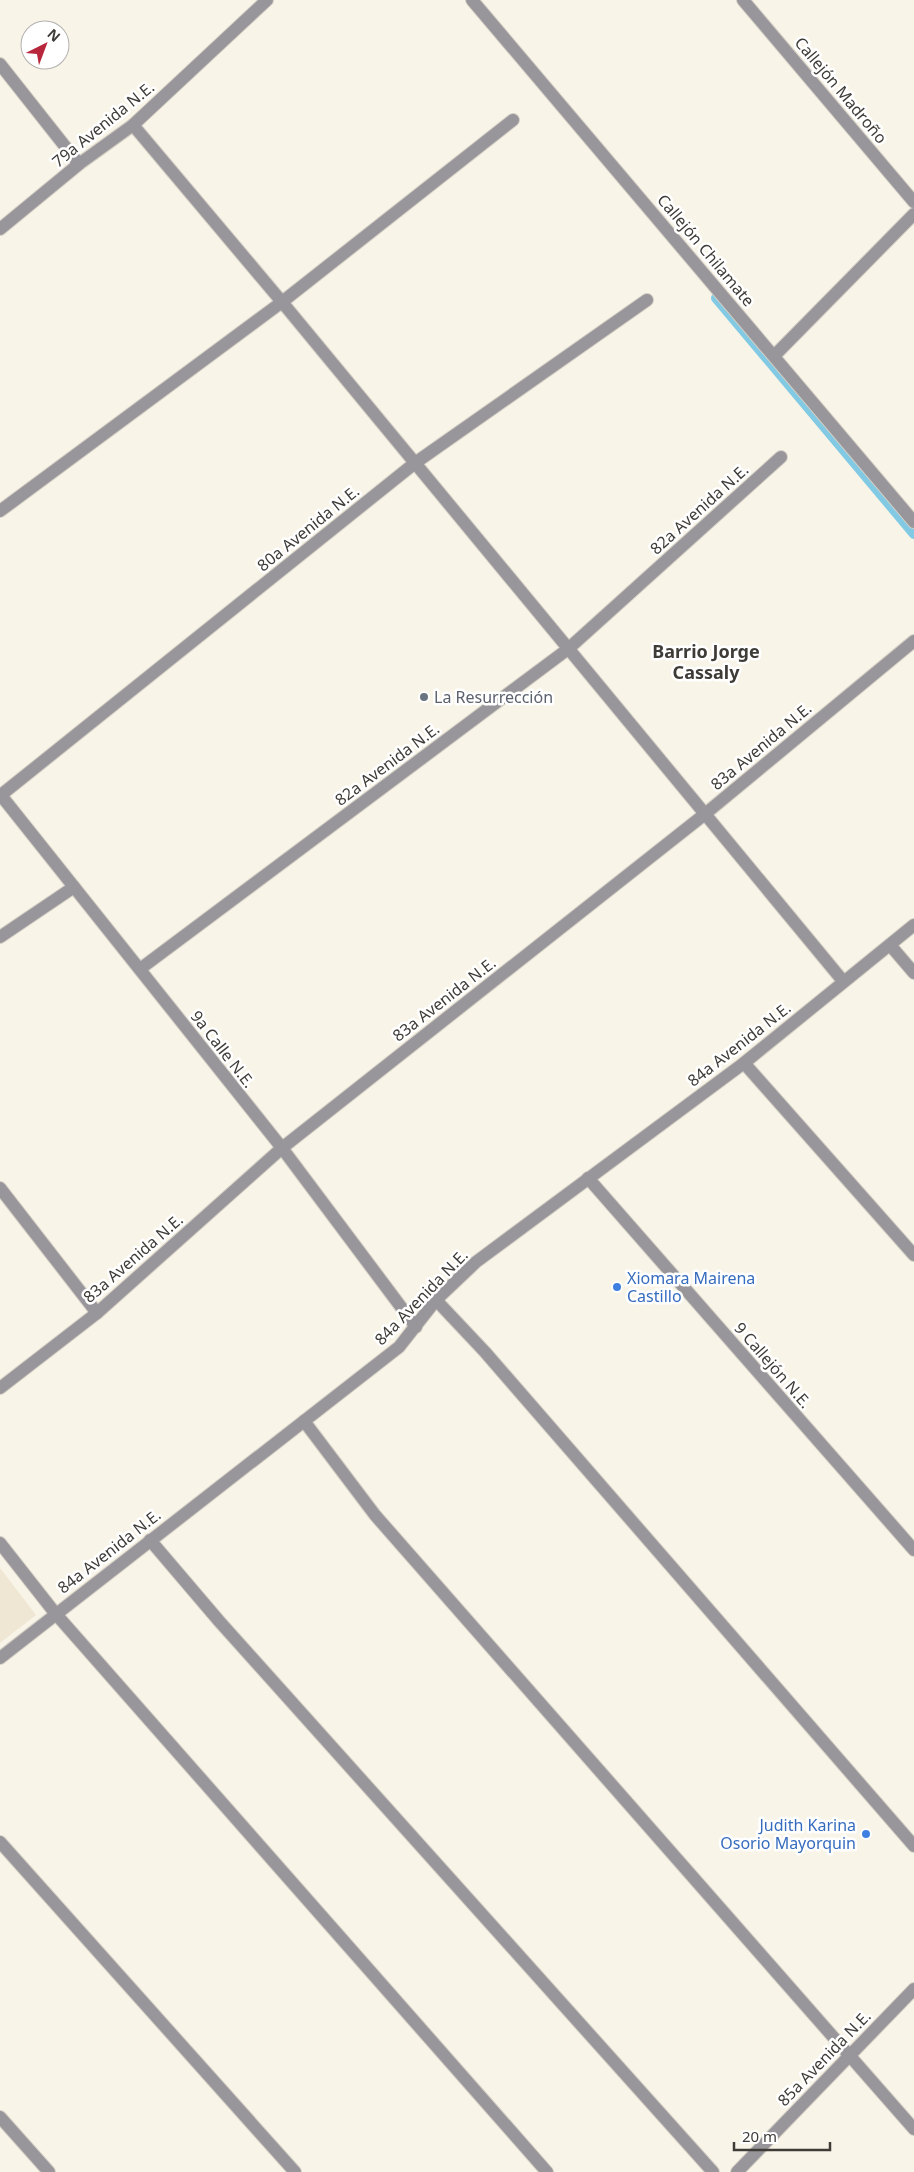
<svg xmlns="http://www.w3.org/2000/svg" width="914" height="2172" font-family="'Noto Sans',sans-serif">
<rect width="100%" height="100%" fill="#f9f4e8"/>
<!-- built -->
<path fill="#efe7d4" d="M 0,1568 L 36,1615 L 0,1643 Z"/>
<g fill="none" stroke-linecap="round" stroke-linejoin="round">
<!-- stream -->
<path stroke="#82cae4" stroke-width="10" d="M 716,298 L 914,534"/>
<!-- minor casing -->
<g stroke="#d4cfc5" stroke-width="14">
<g id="minor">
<path d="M 472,0 L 914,522"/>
<path d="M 743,0 L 914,202"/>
<path d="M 0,64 L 79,164"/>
<path d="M 133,125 L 282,302 L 843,981"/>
<path d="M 0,229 L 79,164 L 133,125 L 267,0"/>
<path d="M 775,355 L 914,214"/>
<path d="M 0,511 L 282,302 L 513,120"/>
<path d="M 0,794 L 282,1148 L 416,1327"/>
<path d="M 1,795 L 415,463 L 647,300"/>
<path d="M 0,937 L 74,887"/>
<path d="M 890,945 L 914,973"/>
<path d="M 140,969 L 568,649 L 781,457"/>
<path d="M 744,1063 L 914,1255"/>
<path d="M 588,1178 L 914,1550"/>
<path d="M 0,1188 L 97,1313"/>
<path d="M 436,1300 L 485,1352 L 914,1846"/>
<path d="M 0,1388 L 97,1313 L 282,1148 L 705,814 L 914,641"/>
<path d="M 304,1421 L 375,1515 L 914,2129"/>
<path d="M 150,1540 L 219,1621 L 713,2172"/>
<path d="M 0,1543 L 55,1613 L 547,2172"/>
<path d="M 0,1658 L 399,1347 L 436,1300 L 476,1262 L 744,1063 L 914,925"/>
<path d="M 0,1842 L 295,2172"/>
<path d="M 0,2117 L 49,2172"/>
<path d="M 737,2172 L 914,1989"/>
</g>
</g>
<!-- minor -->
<use href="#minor" stroke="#99969b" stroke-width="12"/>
</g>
<!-- markers -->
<circle fill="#6b7280" stroke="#fff" stroke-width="2" cx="424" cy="697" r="5"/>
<g fill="#3f7fe0" stroke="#fff" stroke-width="2">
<circle cx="617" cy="1287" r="5"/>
<circle cx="866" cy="1834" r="5"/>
</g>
<g text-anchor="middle" stroke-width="5" stroke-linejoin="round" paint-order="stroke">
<!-- street labels -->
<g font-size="16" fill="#3f3c38" stroke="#fff">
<text transform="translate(841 90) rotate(50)" y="6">Callejón Madroño</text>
<text transform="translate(103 124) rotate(-39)" y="6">79a Avenida N.E.</text>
<text transform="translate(706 250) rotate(50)" y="6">Callejón Chilamate</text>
<text transform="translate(699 509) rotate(-42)" y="6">82a Avenida N.E.</text>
<text transform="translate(308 528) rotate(-39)" y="6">80a Avenida N.E.</text>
<text transform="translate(761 746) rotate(-40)" y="6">83a Avenida N.E.</text>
<text transform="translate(387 764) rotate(-37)" y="6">82a Avenida N.E.</text>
<text transform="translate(444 999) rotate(-38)" y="6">83a Avenida N.E.</text>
<text transform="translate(739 1044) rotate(-38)" y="6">84a Avenida N.E.</text>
<text transform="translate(223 1049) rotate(52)" y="6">9a Calle N.E.</text>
<text transform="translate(133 1258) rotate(-41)" y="6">83a Avenida N.E.</text>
<text transform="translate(421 1297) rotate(-46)" y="6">84a Avenida N.E.</text>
<text transform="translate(773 1365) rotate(49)" y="6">9 Callejón N.E.</text>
<text transform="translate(109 1551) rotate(-38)" y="6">84a Avenida N.E.</text>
<text transform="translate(824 2058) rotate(-46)" y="6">85a Avenida N.E.</text>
</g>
<!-- worship labels -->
<g font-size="16" fill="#5b616d" stroke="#fff" text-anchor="start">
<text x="434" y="703">La Resurrección</text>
</g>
<!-- shop labels -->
<g font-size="16" fill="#366cbe" stroke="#fff" text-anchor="start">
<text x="627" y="1284">Xiomara Mairena<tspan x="627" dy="18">Castillo</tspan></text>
<text x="856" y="1831" text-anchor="end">Judith Karina<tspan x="856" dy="18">Osorio Mayorquin</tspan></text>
</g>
<!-- neighbourhood labels -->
<g font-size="18" font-weight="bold" fill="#3f3c38" stroke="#fff">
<text x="706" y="658">Barrio Jorge<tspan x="706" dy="21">Cassaly</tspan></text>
</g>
</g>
<!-- north arrow -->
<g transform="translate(45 45) rotate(42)"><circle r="24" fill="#ffffff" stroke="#b2b1af"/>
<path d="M0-4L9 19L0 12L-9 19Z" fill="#b7263b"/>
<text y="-8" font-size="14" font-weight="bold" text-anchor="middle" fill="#3f3c38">N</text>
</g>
<!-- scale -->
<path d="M734 2142v8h96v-8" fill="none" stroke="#3f3c38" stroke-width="2.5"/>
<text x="742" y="2142" font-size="15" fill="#3f3c38" stroke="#ffffff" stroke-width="4" paint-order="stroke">20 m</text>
</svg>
